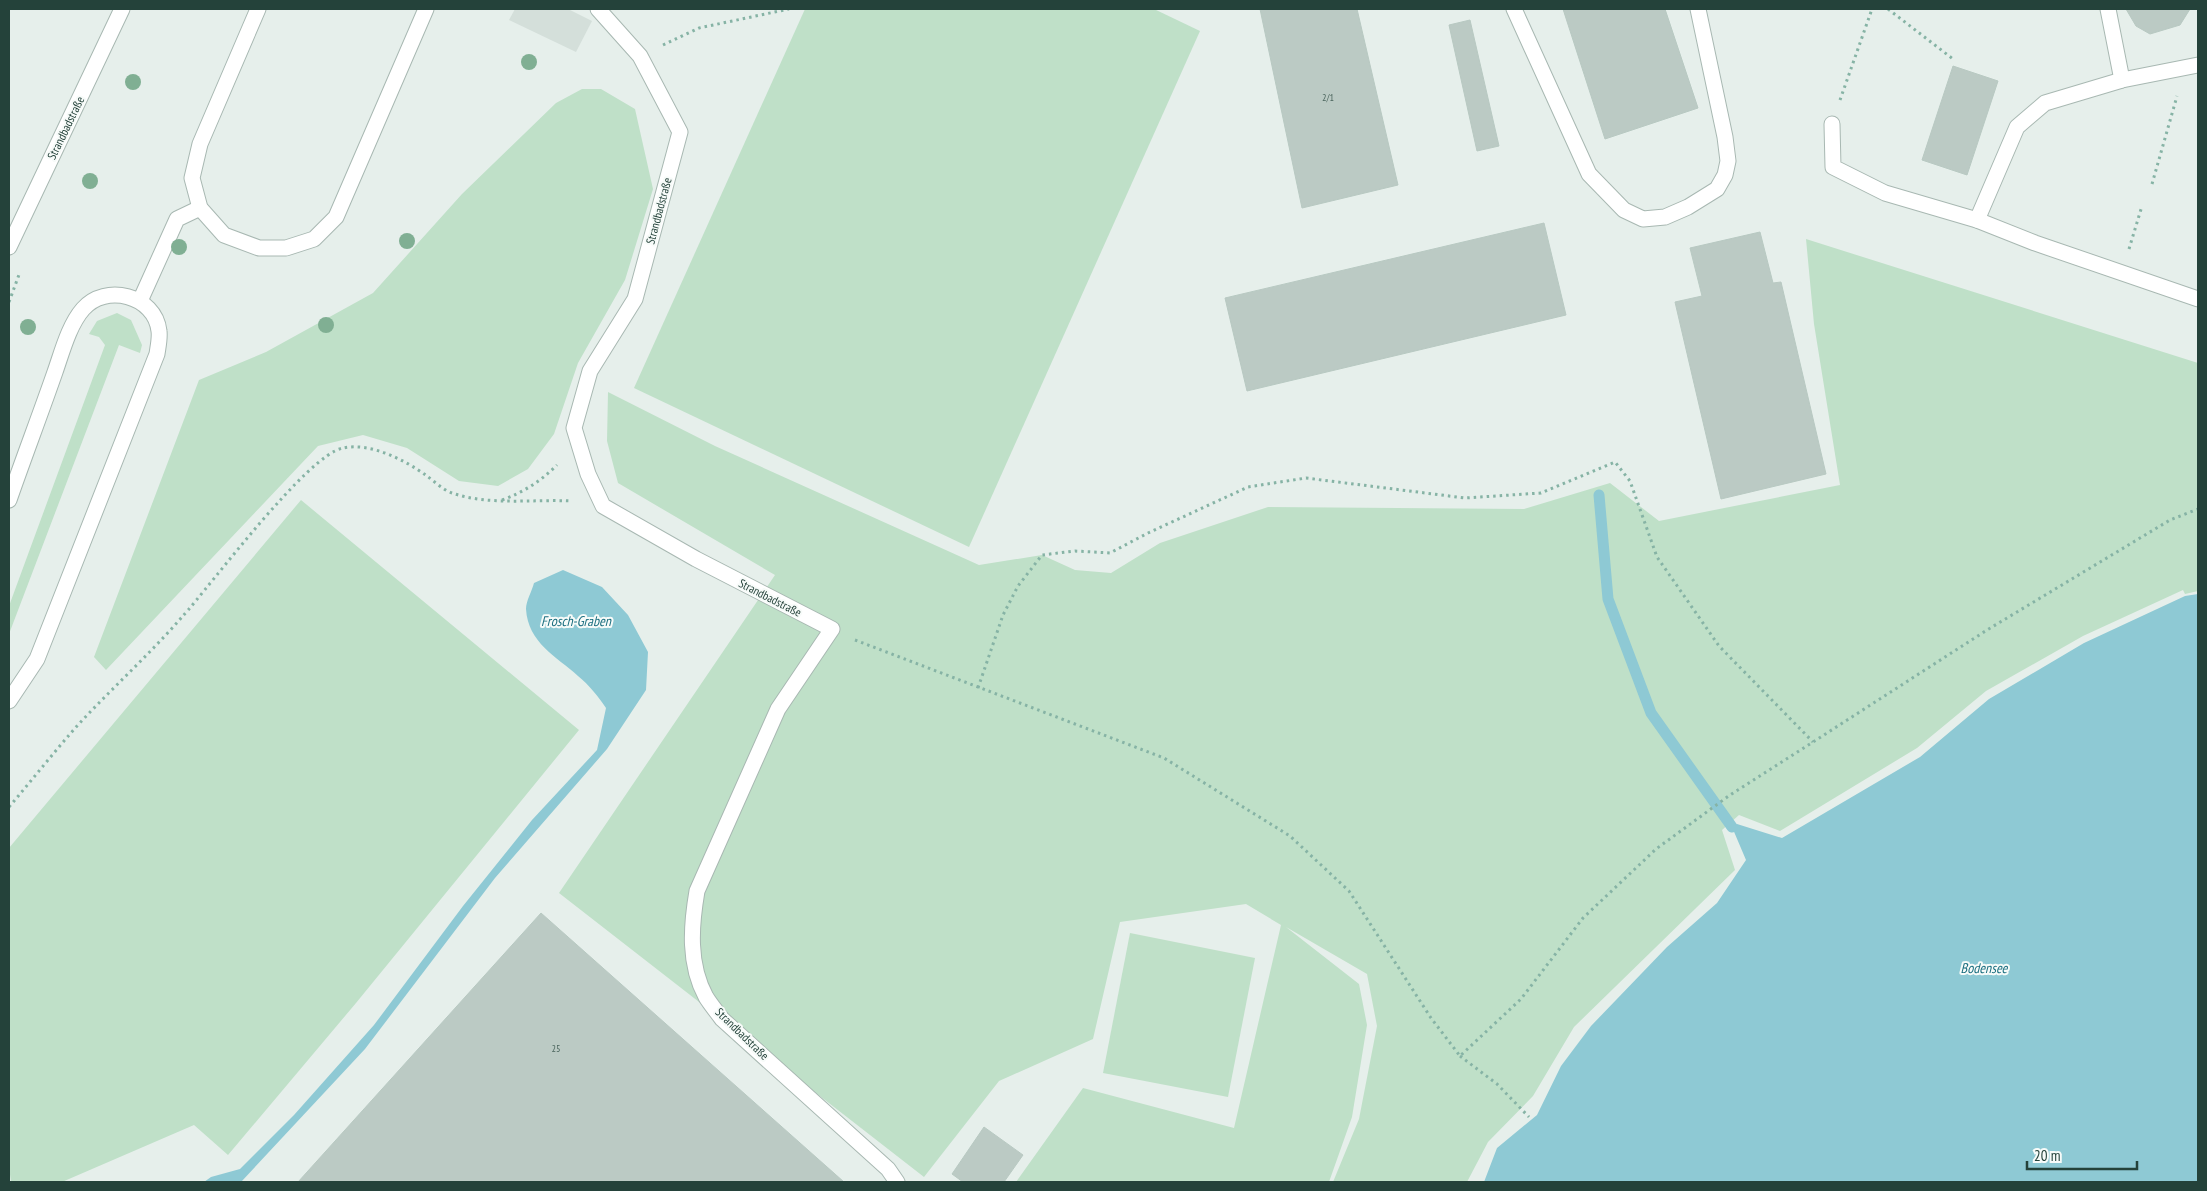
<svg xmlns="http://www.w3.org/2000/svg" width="2207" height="1191" font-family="'PT Sans Narrow',sans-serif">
<rect width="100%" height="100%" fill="#e6efeb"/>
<!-- built -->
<path fill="#d4dfda" d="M 515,9 L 568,9 L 592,21 L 576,52 L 509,20 Z"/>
<!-- green -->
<g fill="#bfe0c8">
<path d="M 805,9 L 1154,9 L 1200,31 L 969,547 L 634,388 Z"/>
<path d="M 582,89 L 601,89 L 635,109 L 653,189 L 625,280 L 578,363 L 554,434 L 528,469 L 498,486 L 459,481 L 407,448 L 363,435 L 318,446 L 106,670 L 94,657 L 199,380 L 266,352 L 373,293 L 462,194 L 556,103 Z"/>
<path d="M 1806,239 L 2198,363 L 2198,591 L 2185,594 L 2183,590 L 2083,636 L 1986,691 L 1917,748 L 1780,831 L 1739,815 L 1722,830 L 1735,870 L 1574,1027 L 1533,1096 L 1488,1142 L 1467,1182 L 1333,1182 L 1359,1119 L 1377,1026 L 1367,974 L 1286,927 L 1359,984 L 1367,1025 L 1352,1117 L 1329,1182 L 1016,1182 L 1083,1088 L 1234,1128 L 1281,925 L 1246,904 L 1120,922 L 1093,1039 L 999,1081 L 924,1177 L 559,893 L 775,575 L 618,483 L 607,441 L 608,392 L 715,446 L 979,565 L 1042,555 L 1075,570 L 1111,573 L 1160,543 L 1268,507 L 1524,509 L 1610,483 L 1659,521 L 1840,485 L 1814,324 Z"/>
<path d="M 117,313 L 131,320 L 142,345 L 140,353 L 119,345 L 9,634 L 9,606 L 105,345 L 99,337 L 89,334 L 97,321 Z"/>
<path d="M 301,500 L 579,730 L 356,1003 L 228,1155 L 194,1125 L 62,1182 L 11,1182 L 9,1167 L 9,848 Z"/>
<path d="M 1130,933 L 1255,958 L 1228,1097 L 1103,1073 Z"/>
</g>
<!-- water -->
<g fill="#8ec9d4">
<path d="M 563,570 L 602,587 L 628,615 L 648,652 L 646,690 L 607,749 L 495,878 L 365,1049 L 241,1182 L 204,1182 L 211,1177 L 240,1169 L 294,1115 L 374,1025 L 463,906 L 532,820 L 597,750 L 606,708 C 598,696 589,685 578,676 C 556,656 528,643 526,609 C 526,601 532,591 534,583 Z"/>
<path d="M 2198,594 L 2198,1182 L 1484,1182 L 1497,1148 L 1537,1115 L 1561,1066 L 1591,1026 L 1667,947 L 1717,903 L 1746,860 L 1732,827 L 1737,824 L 1782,838 L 1920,757 L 1989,699 L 2084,643 L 2185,596 Z"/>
</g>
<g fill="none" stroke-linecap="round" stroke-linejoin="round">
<!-- stream -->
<path stroke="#8ec9d4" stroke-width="11" d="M 1599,495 L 1608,599 L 1651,713 L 1732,827"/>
</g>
<!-- building -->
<g fill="#bbcac4" stroke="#b8c9c2">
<path d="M 1260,9 L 1357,9 L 1398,185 L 1302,208 Z"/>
<path d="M 1563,9 L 1665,9 L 1698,108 L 1605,139 Z"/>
<path d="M 2126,9 L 2190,9 L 2180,25 L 2150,34 L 2136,26 Z"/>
<path d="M 1470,20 L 1499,146 L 1477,151 L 1449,25 Z"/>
<path d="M 1953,66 L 1998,81 L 1967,175 L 1922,160 Z"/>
<path d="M 1544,223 L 1566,315 L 1247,391 L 1225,298 Z"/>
<path d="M 1760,232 L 1773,283 L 1781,282 L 1826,474 L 1721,499 L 1675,302 L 1702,296 L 1690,248 Z"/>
<path d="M 541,913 L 844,1182 L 298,1182 Z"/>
<path d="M 984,1127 L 1023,1155 L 1004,1182 L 963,1182 L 952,1174 Z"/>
</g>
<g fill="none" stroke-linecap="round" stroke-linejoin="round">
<!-- service casing -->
<g stroke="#a8b8b2" stroke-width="17">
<g id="service">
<path d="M 258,9 L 200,144 L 192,178 L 200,208 L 224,235 L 259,248 L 286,248 L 314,239 L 336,217 L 426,9"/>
<path d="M 598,9 L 640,56 L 680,132 L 635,299 L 590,371 L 574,428 L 588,474 L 603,506 L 696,559 L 832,629 L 778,709 L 697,891 C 691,926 688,964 706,997 C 711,1005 717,1012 722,1019 L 888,1169 L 897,1182"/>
<path d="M 1514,9 L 1589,174 L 1624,210 L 1643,219 L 1665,217 L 1688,207 L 1717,189 L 1725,175 L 1728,161 L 1725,137 L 1698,9"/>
<path d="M 2108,9 L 2122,80"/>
<path d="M 1832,124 L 1833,167 L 1885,193 L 1977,220 L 2035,243 L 2198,299"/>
<path d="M 1977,220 L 2017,127 L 2045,103 L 2122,80 L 2198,65"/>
<path d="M 140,301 L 177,219 L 200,208"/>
<path d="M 9,500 C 24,457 40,415 55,372 C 62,352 69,325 83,309 C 105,283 155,295 159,331 C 160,338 158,347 157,354 L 37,659 L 9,701"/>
</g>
</g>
<!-- minor casing -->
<g stroke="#a8b8b2" stroke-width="17">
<path id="minor" d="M 9,247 L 122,9"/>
</g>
<!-- path -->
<g stroke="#86b3a5" stroke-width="3" stroke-dasharray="2.5 4" stroke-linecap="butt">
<path d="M 1888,9 L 1953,59"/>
<path d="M 663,45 L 699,28 L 789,9"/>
<path d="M 1840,100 L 1872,9"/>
<path d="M 2152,184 L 2177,96"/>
<path d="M 2129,249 L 2142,206"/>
<path d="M 9,302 L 20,272"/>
<path d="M 502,500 C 524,492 541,481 557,465"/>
<path d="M 855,640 L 1164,758 L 1290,836 L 1349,891 L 1431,1018 L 1460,1056 L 1521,999 L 1583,918 L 1656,849 L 1730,795 L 1813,742 L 1987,630 L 2170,520 L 2198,509"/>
<path d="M 978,688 L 1003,615 L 1018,586 L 1042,555 L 1075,551 L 1110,553 L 1148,533 L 1248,487 L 1306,478 L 1465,498 L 1541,493 L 1615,462 L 1630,481 L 1657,557 L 1719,646 L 1813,742"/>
<path d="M 9,807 C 32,780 54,752 77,726 C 111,689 149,655 182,617 C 211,585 308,454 343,448 C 370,442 405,460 427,476 C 434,481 443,490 452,493 C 489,506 534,499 572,501"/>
<path d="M 1460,1056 L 1497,1084 L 1529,1117"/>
</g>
<!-- service -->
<use href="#service" stroke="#fff" stroke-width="15"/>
<!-- minor -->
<use href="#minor" stroke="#fff" stroke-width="15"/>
</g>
<!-- trees -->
<g fill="#80af93">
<circle cx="529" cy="62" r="8"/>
<circle cx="133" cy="82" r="8"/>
<circle cx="90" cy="181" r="8"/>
<circle cx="407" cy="241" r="8"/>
<circle cx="179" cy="247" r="8"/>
<circle cx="326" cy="325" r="8"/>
<circle cx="28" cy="327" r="8"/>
</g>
<g text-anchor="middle" stroke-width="4" stroke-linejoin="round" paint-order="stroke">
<!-- number labels -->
<g font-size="10" fill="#4a645c">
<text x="1328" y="101">2/1</text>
<text x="556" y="1052">25</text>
</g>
<!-- street labels -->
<g font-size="12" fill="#24423a" stroke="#f7fbf9">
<text transform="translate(66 128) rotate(-64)" y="4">Strandbadstraße</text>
<text transform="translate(659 211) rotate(-75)" y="4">Strandbadstraße</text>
<text transform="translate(770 598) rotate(27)" y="4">Strandbadstraße</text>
<text transform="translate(742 1034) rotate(44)" y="4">Strandbadstraße</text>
</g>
<!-- water labels -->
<g font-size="14" font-style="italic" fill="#1c6f80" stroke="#f7fbf9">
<text x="576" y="626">Frosch-Graben</text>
<text x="1984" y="973">Bodensee</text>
</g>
</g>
<!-- border -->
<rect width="2207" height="1191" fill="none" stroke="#24423a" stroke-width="20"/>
<!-- scale -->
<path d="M2027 1161v8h110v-8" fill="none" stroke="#24423a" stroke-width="2.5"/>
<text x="2034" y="1161" font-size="15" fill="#24423a" stroke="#f7fbf9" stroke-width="4" paint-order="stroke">20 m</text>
</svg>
